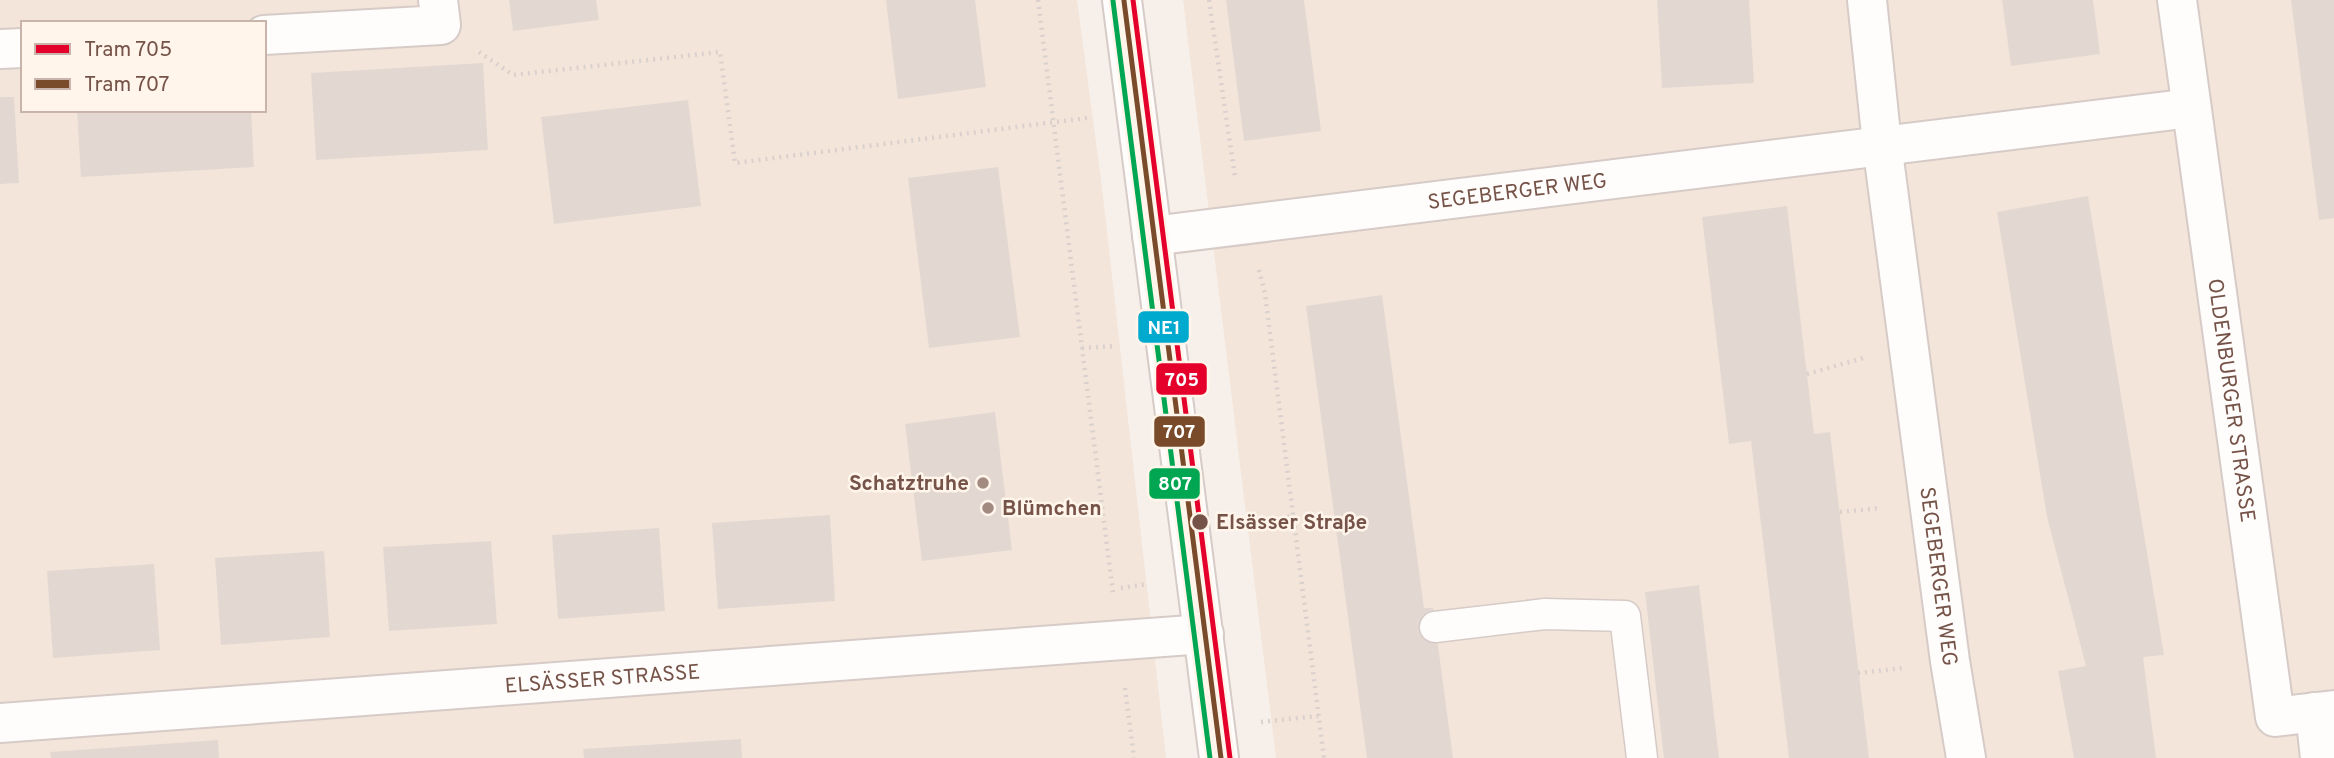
<svg xmlns="http://www.w3.org/2000/svg" width="2334" height="758" font-family="Overpass,sans-serif">
<rect width="100%" height="100%" fill="#f7f0ea"/>
<!-- residential -->
<g fill="#f3e5da" fill-rule="evenodd">
<path d="M 0,0 L 1077,0 L 1102,187 L 1166,758 L 0,758 ZM 23,23 L 264,23 L 264,110 L 23,110 Z"/>
<path d="M 1183,0 L 2334,0 L 2334,758 L 1276,758 Z"/>
</g>
<!-- building -->
<g fill="#e3d8d1">
<path d="M 509,0 L 596,0 L 599,20 L 513,31 Z"/>
<path d="M 886,0 L 975,0 L 986,87 L 898,99 Z"/>
<path d="M 1226,0 L 1304,0 L 1321,131 L 1244,141 Z"/>
<path d="M 1657,0 L 1749,0 L 1754,83 L 1662,88 Z"/>
<path d="M 2002,0 L 2093,0 L 2100,54 L 2011,66 Z"/>
<path d="M 2291,0 L 2334,0 L 2334,218 L 2319,220 Z"/>
<path d="M 483,63 L 488,150 L 316,160 L 311,73 Z"/>
<path d="M 0,97 L 14,97 L 19,183 L 0,184 Z"/>
<path d="M 688,100 L 701,206 L 554,224 L 541,117 Z"/>
<path d="M 77,110 L 251,110 L 254,167 L 81,177 Z"/>
<path d="M 998,167 L 1020,337 L 929,348 L 908,178 Z"/>
<path d="M 2088,196 L 2164,655 L 2143,657 L 2156,758 L 2074,758 L 2058,671 L 2086,666 L 2047,517 L 1997,212 Z"/>
<path d="M 1787,206 L 1814,434 L 1830,432 L 1869,758 L 1789,758 L 1751,441 L 1729,444 L 1702,217 Z"/>
<path d="M 1382,295 L 1424,608 L 1433,608 L 1453,758 L 1367,758 L 1306,306 Z"/>
<path d="M 995,412 L 1012,550 L 922,561 L 905,424 Z"/>
<path d="M 830,515 L 835,601 L 718,609 L 712,523 Z"/>
<path d="M 659,528 L 665,611 L 558,619 L 552,535 Z"/>
<path d="M 491,541 L 497,624 L 389,631 L 383,547 Z"/>
<path d="M 324,551 L 330,637 L 221,645 L 215,558 Z"/>
<path d="M 154,564 L 160,650 L 53,658 L 47,571 Z"/>
<path d="M 1699,585 L 1719,758 L 1664,758 L 1645,592 Z"/>
<path d="M 741,739 L 742,758 L 584,758 L 583,749 Z"/>
<path d="M 218,740 L 219,758 L 51,758 L 50,752 Z"/>
</g>
<g fill="none" stroke-linecap="round" stroke-linejoin="round">
<!-- service casing -->
<g stroke="#d6cbc6" stroke-width="33">
<path id="service" d="M 1435,627 L 1545,614 L 1625,616 L 1642,758"/>
</g>
<!-- minor casing -->
<g stroke="#d6cbc6" stroke-width="42">
<g id="minor">
<path id="s1" d="M 1867,0 L 1882,144 L 1950,661 L 1966,758"/>
<path id="s2" d="M 2177,0 L 2275,717 L 2334,710"/>
<path d="M 264,35 L 441,25 L 438,0"/>
<path d="M 0,49 L 23,48"/>
<path id="s3" d="M 1152,236 L 2191,108"/>
<path d="M 2315,712 L 2320,758"/>
<path id="s4" d="M 0,723 L 1204,634"/>
</g>
</g>
<!-- secondary casing -->
<g stroke="#d6cbc6" stroke-width="42">
<path id="secondary" d="M 1122,0 L 1219,758"/>
</g>
<!-- path -->
<g stroke="#dad0cc" stroke-width="4.5" stroke-dasharray="2 5" stroke-linecap="butt">
<path d="M 1038,0 L 1113,593"/>
<path d="M 1209,0 L 1235,177"/>
<path d="M 479,52 L 513,75 L 720,52 L 735,163 L 1087,118"/>
<path d="M 1259,270 L 1265,294 L 1324,758"/>
<path d="M 1082,348 L 1117,346"/>
<path d="M 1807,374 L 1863,358"/>
<path d="M 1840,512 L 1881,508"/>
<path d="M 1239,523 L 1294,516"/>
<path d="M 1121,588 L 1147,584"/>
<path d="M 1858,673 L 1903,668"/>
<path d="M 1125,688 L 1134,758"/>
<path d="M 1261,722 L 1318,716"/>
</g>
<!-- service -->
<use href="#service" stroke="#fefdfc" stroke-width="30"/>
<!-- minor -->
<use href="#minor" stroke="#fefdfc" stroke-width="38"/>
<!-- secondary -->
<use href="#secondary" stroke="#fefdfc" stroke-width="38"/>
<!-- bus-1 casing -->
<g stroke="#fff5eb" stroke-width="10">
<path id="bus-1" d="M 1122,0 L 1219,758"/>
</g>
<!-- bus-2 casing -->
<g stroke="#fff5eb" stroke-width="10">
<path id="bus-2" d="M 1113,1 L 1210,758"/>
</g>
<!-- bus-1 -->
<use href="#bus-1" stroke="#00a9ce" stroke-width="5"/>
<!-- bus-2 -->
<use href="#bus-2" stroke="#00a651" stroke-width="5"/>
<!-- tram-1 casing -->
<g stroke="#fff5eb" stroke-width="10">
<path id="tram-1" d="M 1133,0 L 1230,758"/>
</g>
<!-- tram-2 casing -->
<g stroke="#fff5eb" stroke-width="10">
<path id="tram-2" d="M 1124,1 L 1221,758"/>
</g>
<!-- tram-1 -->
<use href="#tram-1" stroke="#e4002b" stroke-width="5"/>
<!-- tram-2 -->
<use href="#tram-2" stroke="#7a4b2a" stroke-width="5"/>
</g>
<!-- markers -->
<g fill="#a38a81" stroke="#fff5eb" stroke-width="2.5">
<circle cx="983" cy="483" r="7"/>
<circle cx="988" cy="508" r="7"/>
</g>
<circle fill="#765348" stroke="#fff5eb" stroke-width="2.5" cx="1200" cy="522" r="9"/>
<g text-anchor="middle" stroke-width="5" stroke-linejoin="round" paint-order="stroke">
<!-- street labels -->
<g font-size="21" fill="#765348" stroke="#fff5eb">
<text dy="7" stroke="none"><textPath href="#s3" startOffset="368">SEGEBERGER WEG</textPath></text>
<text dy="7" stroke="none"><textPath href="#s2" startOffset="404">OLDENBURGER STRASSE</textPath></text>
<text dy="7" stroke="none"><textPath href="#s1" startOffset="581">SEGEBERGER WEG</textPath></text>
<text dy="7" stroke="none"><textPath href="#s4" startOffset="604">ELSÄSSER STRASSE</textPath></text>
</g>
<!-- poi labels -->
<g font-size="21" font-weight="bold" fill="#765348" stroke="#fff5eb" text-anchor="end">
<text x="969" y="490">Schatztruhe</text>
<text x="1002" y="515" text-anchor="start">Blümchen</text>
</g>
<!-- stop labels -->
<g font-size="21" font-weight="bold" fill="#765348" stroke="#fff5eb" text-anchor="start">
<text x="1216" y="529">Elsässer Straße</text>
</g>
</g>
<g stroke="#fff5eb" stroke-width="2.5">
<rect x="1137" y="310" width="53" height="34" rx="7" fill="#00a9ce"/>
<rect x="1155" y="362" width="53" height="34" rx="7" fill="#e4002b"/>
<rect x="1153" y="415" width="53" height="33" rx="7" fill="#7a4b2a"/>
<rect x="1148" y="467" width="53" height="33" rx="7" fill="#00a651"/>
</g>
<g font-size="19" text-anchor="middle" font-weight="bold" fill="#fff">
<text x="1164" y="334">NE1</text>
<text x="1182" y="386">705</text>
<text x="1179" y="438">707</text>
<text x="1175" y="490">807</text>
</g>
<!-- legend -->
<rect x="21" y="21" width="245" height="91" fill="#fff5eb" stroke="#c8b4aa" stroke-width="2"/>
<rect x="35" y="44" width="35" height="10" fill="#e4002b" stroke="#c8b4aa" stroke-width="2"/>
<text x="84" y="56" font-size="21" fill="#765348">Tram 705</text>
<rect x="35" y="79" width="35" height="10" fill="#7a4b2a" stroke="#c8b4aa" stroke-width="2"/>
<text x="84" y="91" font-size="21" fill="#765348">Tram 707</text>
</svg>
